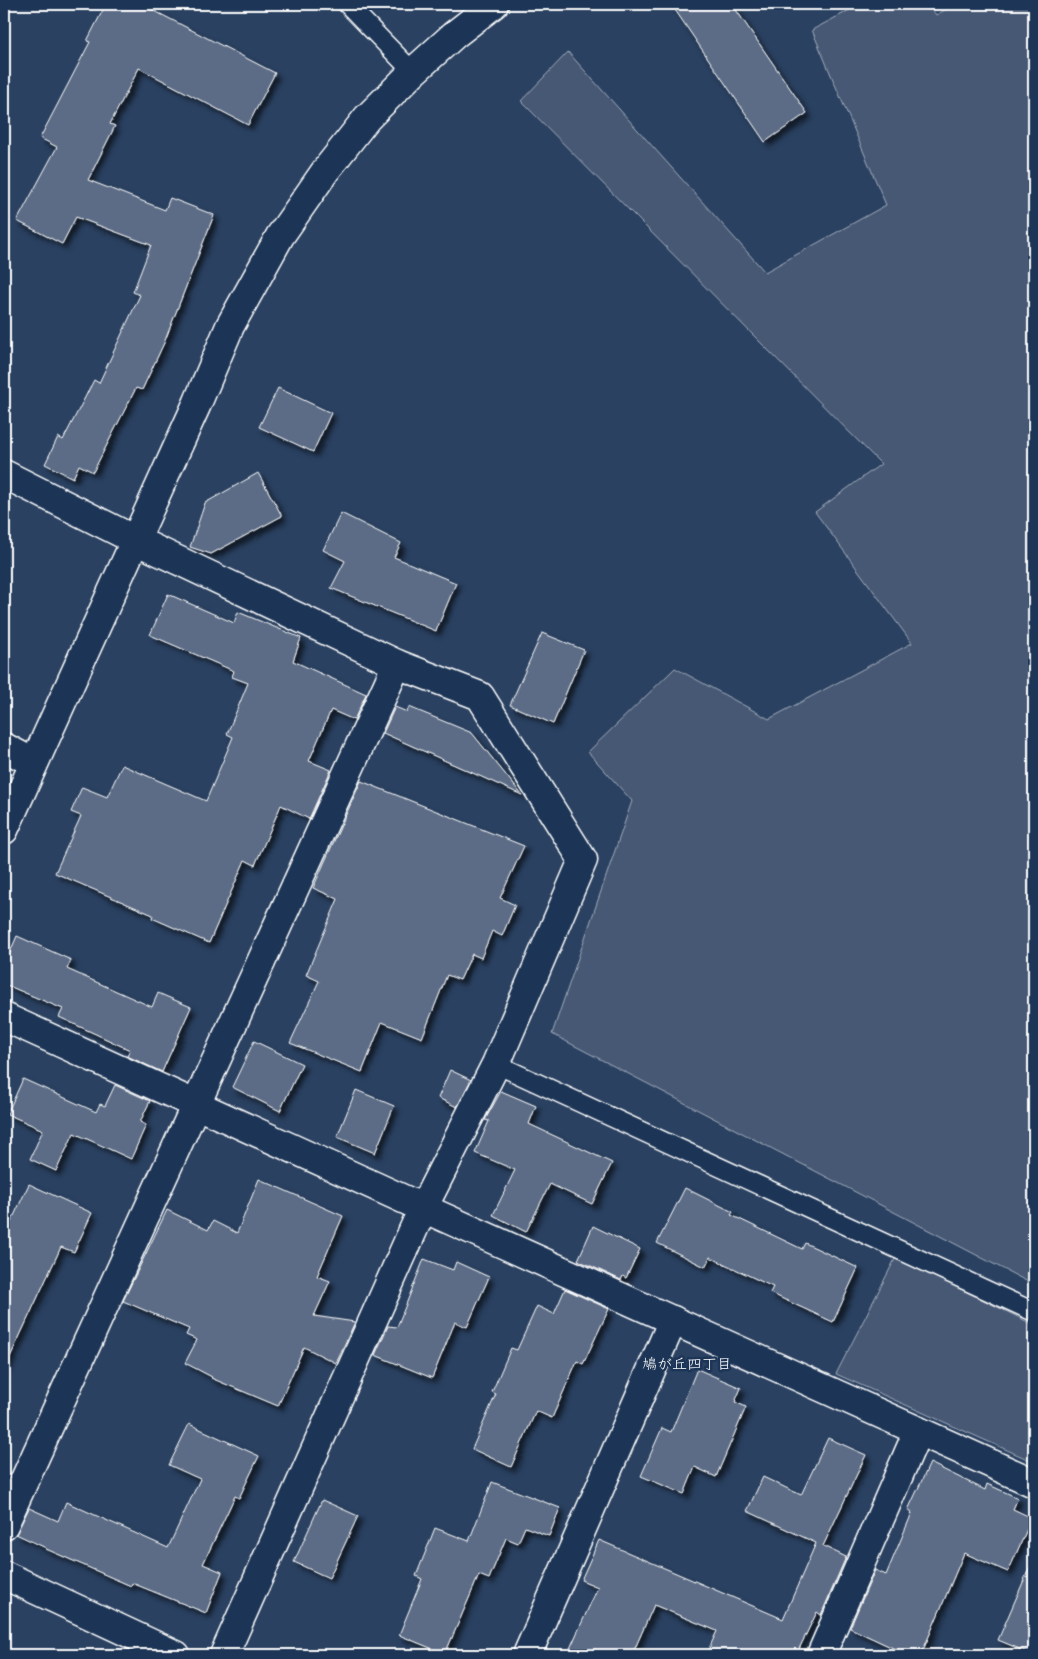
<svg xmlns="http://www.w3.org/2000/svg" width="1038" height="1659" font-family="'Patrick Hand','Klee One',sans-serif">
<defs>
<filter id="shadow"><feDropShadow dx="4.5" dy="4.5" stdDeviation="2.5" flood-color="#0009"/></filter>
</defs>
<rect width="100%" height="100%" fill="#2a4161"/>
<filter id="ink" filterUnits="userSpaceOnUse"><feTurbulence type="fractalNoise" baseFrequency=".02" numOctaves="2"/><feDisplacementMap in="SourceGraphic" scale="10" xChannelSelector="R" yChannelSelector="G"/><feConvolveMatrix kernelMatrix="1 2 1 2 8 2 1 2 1" color-interpolation-filters="sRGB"/></filter>
<g filter="url(#ink)">
<!-- green -->
<g fill="#465975" stroke="#a2acba">
<path d="M 861,4 L 928,4 L 936,15 L 955,4 L 1034,4 L 1034,1285 L 552,1034 L 632,801 L 588,752 L 675,668 L 769,719 L 912,643 L 815,512 L 881,464 L 521,101 L 568,52 L 765,272 L 886,205 L 812,30 Z"/>
<path d="M 896,1257 L 1034,1325 L 1034,1462 L 836,1374 Z"/>
</g>
<!-- building -->
<g fill="#5b6c86" stroke="#fff" filter="url(#shadow)">
<path d="M 106,4 L 141,4 L 275,73 L 248,125 L 139,68 L 110,124 L 115,126 L 88,180 L 165,210 L 170,198 L 214,215 L 164,343 L 142,390 L 136,388 L 93,472 L 79,465 L 73,478 L 45,464 L 58,437 L 63,440 L 94,380 L 99,383 L 140,295 L 133,292 L 151,245 L 76,217 L 62,244 L 17,221 L 57,147 L 40,138 L 90,42 L 87,41 Z"/>
<path d="M 671,4 L 732,4 L 807,113 L 765,142 Z"/>
<path d="M 278,388 L 331,413 L 313,452 L 259,427 Z"/>
<path d="M 258,473 L 282,516 L 211,554 L 190,547 L 205,503 Z"/>
<path d="M 341,513 L 401,543 L 394,557 L 456,583 L 436,631 L 331,588 L 345,561 L 323,550 Z"/>
<path d="M 168,594 L 234,623 L 238,612 L 301,638 L 293,661 L 366,694 L 354,720 L 331,710 L 309,761 L 331,770 L 309,819 L 281,805 L 255,865 L 245,860 L 209,943 L 152,918 L 153,915 L 55,873 L 81,816 L 71,812 L 82,787 L 107,797 L 122,765 L 206,801 L 233,737 L 227,734 L 248,683 L 232,677 L 234,671 L 150,635 Z"/>
<path d="M 542,633 L 584,650 L 553,724 L 510,705 Z"/>
<path d="M 395,707 L 407,712 L 409,707 L 472,733 L 522,795 L 383,733 Z"/>
<path d="M 361,781 L 524,846 L 500,898 L 515,905 L 502,936 L 492,931 L 481,958 L 472,954 L 460,980 L 447,975 L 422,1038 L 382,1022 L 362,1072 L 290,1043 L 319,981 L 306,975 L 338,899 L 313,888 Z"/>
<path d="M 17,936 L 71,960 L 67,969 L 152,1007 L 158,993 L 191,1007 L 162,1072 L 127,1056 L 130,1050 L 59,1017 L 63,1009 L 4,984 L 4,966 Z"/>
<path d="M 254,1041 L 302,1064 L 280,1111 L 232,1087 Z"/>
<path d="M 450,1070 L 471,1080 L 457,1107 L 438,1098 Z"/>
<path d="M 23,1079 L 96,1112 L 100,1104 L 105,1106 L 115,1085 L 150,1101 L 140,1122 L 146,1125 L 131,1159 L 74,1133 L 56,1171 L 30,1159 L 43,1130 L 7,1114 Z"/>
<path d="M 356,1090 L 394,1106 L 375,1153 L 337,1137 Z"/>
<path d="M 501,1091 L 536,1106 L 529,1124 L 612,1163 L 592,1204 L 550,1184 L 526,1232 L 493,1215 L 515,1170 L 475,1153 L 489,1121 L 485,1120 Z"/>
<path d="M 259,1179 L 343,1216 L 317,1276 L 330,1281 L 314,1316 L 355,1322 L 336,1363 L 304,1347 L 278,1406 L 211,1378 L 212,1377 L 185,1363 L 197,1340 L 186,1335 L 189,1329 L 123,1301 L 167,1210 L 208,1230 L 213,1221 L 237,1233 Z"/>
<path d="M 29,1184 L 92,1213 L 74,1252 L 61,1247 L 4,1370 L 4,1237 Z"/>
<path d="M 685,1188 L 733,1212 L 731,1215 L 802,1249 L 805,1243 L 858,1268 L 833,1322 L 770,1293 L 773,1287 L 710,1257 L 705,1267 L 657,1243 Z"/>
<path d="M 593,1226 L 640,1249 L 626,1278 L 623,1276 L 621,1280 L 578,1260 Z"/>
<path d="M 424,1259 L 453,1270 L 456,1262 L 489,1277 L 467,1327 L 455,1322 L 432,1378 L 375,1355 L 388,1326 L 397,1327 Z"/>
<path d="M 565,1289 L 609,1309 L 583,1364 L 577,1361 L 552,1418 L 536,1411 L 511,1467 L 472,1449 L 496,1394 L 492,1392 L 511,1348 L 517,1350 L 537,1306 L 554,1314 Z"/>
<path d="M 697,1369 L 741,1388 L 735,1402 L 746,1407 L 716,1477 L 695,1467 L 684,1494 L 641,1476 L 662,1428 L 671,1432 Z"/>
<path d="M 189,1424 L 259,1456 L 239,1498 L 235,1496 L 203,1564 L 222,1572 L 206,1613 L 132,1583 L 131,1586 L 46,1549 L 46,1548 L 16,1534 L 29,1508 L 58,1521 L 66,1502 L 168,1548 L 200,1479 L 169,1465 Z"/>
<path d="M 828,1438 L 866,1455 L 823,1546 L 846,1557 L 821,1615 L 817,1612 L 796,1655 L 706,1655 L 717,1631 L 654,1605 L 632,1655 L 567,1655 L 598,1587 L 581,1580 L 599,1540 L 783,1619 L 816,1543 L 747,1511 L 763,1477 L 801,1495 Z"/>
<path d="M 930,1463 L 985,1490 L 987,1484 L 1018,1498 L 1013,1509 L 1032,1518 L 1008,1572 L 964,1553 L 921,1655 L 908,1655 L 850,1628 L 875,1570 L 886,1575 L 912,1513 L 908,1510 Z"/>
<path d="M 492,1482 L 560,1508 L 549,1536 L 525,1527 L 518,1543 L 506,1538 L 489,1579 L 479,1575 L 445,1654 L 399,1635 L 422,1579 L 416,1576 L 435,1528 L 469,1541 Z"/>
<path d="M 322,1500 L 358,1516 L 329,1578 L 294,1562 Z"/>
<path d="M 1034,1557 L 1034,1655 L 998,1640 Z"/>
</g>
<g fill="none" stroke-linecap="round" stroke-linejoin="round">
<!-- lane casing -->
<g stroke="#fff" stroke-width="21">
<g id="lane">
<path d="M 347,4 L 413,72"/>
<path d="M 496,1064 L 1034,1312"/>
</g>
</g>
<!-- street casing -->
<g stroke="#fff" stroke-width="31">
<g id="street">
<path d="M 4,474 L 135,540 L 397,664 L 4,1525"/>
<path d="M 4,747 L 34,763"/>
<path d="M 4,1017 L 423,1208 L 1034,1483"/>
<path d="M 4,1575 L 176,1655"/>
<path d="M 224,1655 L 423,1208 L 496,1064 L 583,860 L 480,696 L 397,664"/>
<path d="M 527,1655 L 673,1320"/>
<path d="M 821,1655 L 918,1431"/>
</g>
</g>
<!-- secondary casing -->
<g stroke="#fff" stroke-width="31">
<path id="secondary" d="M 4,830 L 197,404 L 230,326 L 280,236 L 326,170 L 367,118 L 413,72 L 454,35 L 494,4"/>
</g>
<!-- lane -->
<use href="#lane" stroke="#1d3557" stroke-width="18"/>
<!-- street -->
<use href="#street" stroke="#1d3557" stroke-width="28"/>
<!-- secondary -->
<use href="#secondary" stroke="#1d3557" stroke-width="28"/>
</g>
</g>
<g text-anchor="middle" stroke-width="5" stroke-linejoin="round" paint-order="stroke">
<!-- neighbourhood labels -->
<g font-size="15" fill="#fff" stroke="#1d3557">
<text x="687" y="1369">鳩が丘四丁目</text>
</g>
</g>
<!-- margin -->
<rect width="1038" height="1659" fill="none" stroke="#1d3557" stroke-width="20"/>
<rect x="10" y="10" width="1018" height="1639" fill="none" stroke="#fff" stroke-width="2" filter="url(#ink)"/>
</svg>
